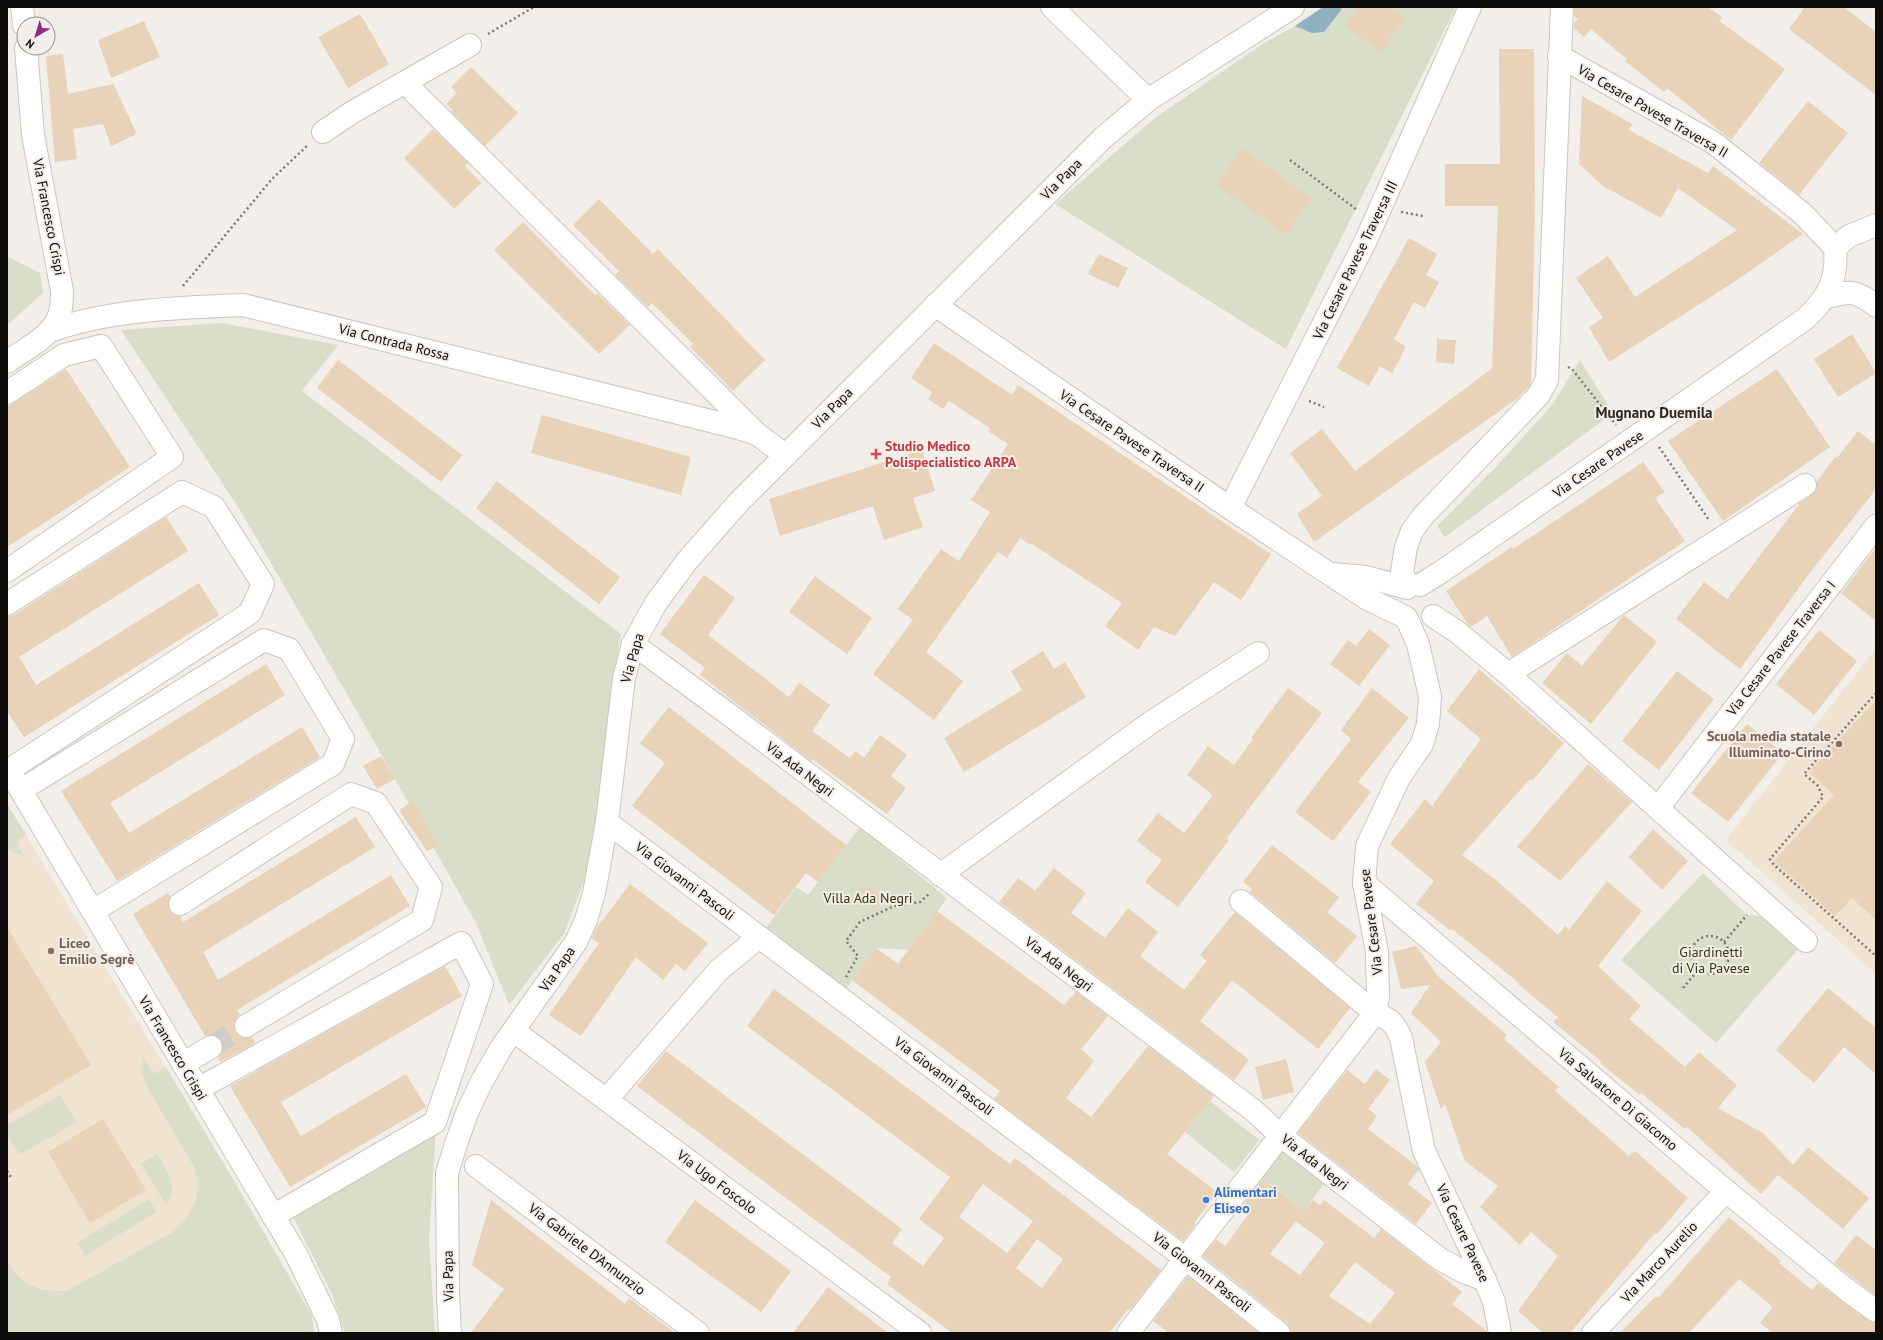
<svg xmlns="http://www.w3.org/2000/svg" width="1883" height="1340" font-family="'PT Sans',sans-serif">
<rect width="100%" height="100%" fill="#f2eee9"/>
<!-- education -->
<g fill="#f0e3cf">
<path d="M 1876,648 L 1876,974 L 1726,840 Z"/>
<path d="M 7,804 L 244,1198 L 36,1318 L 7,1271 Z"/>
</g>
<!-- green -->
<g fill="#d9dec9">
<path d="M 1323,7 L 1456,7 L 1286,349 L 1055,204 L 1155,118 L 1261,45 L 1295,26 Z"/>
<path d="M 7,256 L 40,273 L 43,293 L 7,325 Z"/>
<path d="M 222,323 L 338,345 L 302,391 L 621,634 L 612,686 L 591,862 L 564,934 L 509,1005 L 476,923 L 355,708 L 240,510 L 121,330 Z"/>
<path d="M 1580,360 L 1613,413 L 1445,537 L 1437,526 L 1496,467 L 1552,405 Z"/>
<path d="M 7,804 L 26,835 L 16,842 L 24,856 L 13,852 L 7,848 Z"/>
<path d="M 860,827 L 947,898 L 909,950 L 876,948 L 846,989 L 766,928 L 796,887 L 808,895 Z"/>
<path d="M 1703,873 L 1747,915 L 1768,916 L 1801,946 L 1716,1043 L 1621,960 Z"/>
<path d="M 144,1058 L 154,1074 L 166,1067 L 244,1198 L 312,1316 L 314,1333 L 7,1333 L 7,1261 C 22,1286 38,1292 67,1291 L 173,1232 L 187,1218 L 196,1200 L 198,1182 L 194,1167 L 146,1085 L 141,1072 Z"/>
<path d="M 60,1095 L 77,1122 L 21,1154 C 12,1146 7,1137 7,1125 Z"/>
<path d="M 1210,1101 L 1259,1140 L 1234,1172 L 1185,1132 Z"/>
<path d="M 436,1128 L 429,1240 L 435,1333 L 345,1333 L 332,1294 L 290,1211 Z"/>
<path d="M 1283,1150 L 1326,1181 L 1304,1211 L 1261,1177 Z"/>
<path d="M 157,1154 C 166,1170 180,1187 166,1205 L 141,1164 Z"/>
<path d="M 149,1199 L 156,1212 L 85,1256 L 77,1243 Z"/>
</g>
<!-- water -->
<path fill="#90b2c0" d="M 1323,7 L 1339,7 L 1342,9 L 1324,32 L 1312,33 L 1295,26 Z"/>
<!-- building -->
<g fill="#e8d2b8" fill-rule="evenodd">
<path d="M 1359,7 L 1392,7 L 1406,17 L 1381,52 L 1345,26 Z"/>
<path d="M 1574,7 L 1708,7 L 1722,17 L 1719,21 L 1785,69 L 1731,140 L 1667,88 L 1664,92 L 1625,61 L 1627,59 L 1591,29 L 1584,37 L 1574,28 L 1574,23 L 1578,19 L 1574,16 Z"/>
<path d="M 1805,7 L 1844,7 L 1876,32 L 1876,95 L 1789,29 Z"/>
<path d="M 360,14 L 389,64 L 348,88 L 318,37 Z"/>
<path d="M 144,21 L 160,57 L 111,78 L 98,40 Z"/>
<path d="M 1499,49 L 1534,49 L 1535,206 L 1531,384 L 1518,398 L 1314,542 L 1297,514 L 1322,496 L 1290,453 L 1322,429 L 1355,471 L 1494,367 L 1492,367 L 1498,206 L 1445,206 L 1445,164 L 1500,164 Z"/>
<path d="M 63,54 L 68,94 L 113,84 L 137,134 L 111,146 L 103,124 L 73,129 L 77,159 L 55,162 L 46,56 Z"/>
<path d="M 471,67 L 518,113 L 485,146 L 451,111 L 453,110 L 446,104 L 457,93 L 451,87 Z"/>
<path d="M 1582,96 L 1632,124 L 1629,130 L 1708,173 L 1713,166 L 1803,234 L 1731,284 L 1609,362 L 1589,327 L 1603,318 L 1576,278 L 1608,256 L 1635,297 L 1737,230 L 1678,188 L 1661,218 L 1603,186 L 1579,164 Z"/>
<path d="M 1808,101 L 1848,133 L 1799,195 L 1759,163 Z"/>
<path d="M 433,129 L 468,163 L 465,166 L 481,183 L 454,209 L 404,158 Z"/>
<path d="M 1242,148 L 1312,199 L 1286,235 L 1216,185 Z"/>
<path d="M 599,199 L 653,254 L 658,249 L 765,360 L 733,391 L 690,347 L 693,344 L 652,303 L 648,307 L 615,275 L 619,271 L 573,225 Z"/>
<path d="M 523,222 L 595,295 L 597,293 L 630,325 L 599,354 L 494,250 Z"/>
<path d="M 1409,238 L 1437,254 L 1426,275 L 1439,282 L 1425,308 L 1414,302 L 1394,339 L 1406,347 L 1392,373 L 1380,366 L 1369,386 L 1337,368 Z"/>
<path d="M 1099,254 L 1128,268 L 1118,288 L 1088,274 Z"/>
<path d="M 1852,334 L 1876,373 L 1838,397 L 1814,359 Z"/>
<path d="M 1437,339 L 1456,340 L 1454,364 L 1436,362 Z"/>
<path d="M 934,343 L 1012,395 L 1018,385 L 1271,554 L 1241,600 L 1214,582 L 1175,636 L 1154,627 L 1138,650 L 1105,626 L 1122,603 L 1032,544 L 1031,545 L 1020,538 L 1007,558 L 998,552 L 926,652 L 963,681 L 934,720 L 873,674 L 913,620 L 898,609 L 941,549 L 959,561 L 990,512 L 971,500 L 1008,444 L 988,431 L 990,428 L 949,401 L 943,409 L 928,399 L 932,392 L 911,378 Z"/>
<path d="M 338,360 L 462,455 L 441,482 L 317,388 Z"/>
<path d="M 66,369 L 130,467 L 7,547 L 7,407 Z"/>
<path d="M 1777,369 L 1830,447 L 1723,521 L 1668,441 Z"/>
<path d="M 542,415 L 691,457 L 681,495 L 531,453 Z"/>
<path d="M 1858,431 L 1876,445 L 1876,489 L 1809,574 L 1740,669 L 1676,619 L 1704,582 L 1727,599 L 1800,503 L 1816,491 L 1817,481 L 1836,456 L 1837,458 Z"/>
<path d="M 922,450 L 935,491 L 913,498 L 923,527 L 884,540 L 873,506 L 780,536 L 769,499 Z"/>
<path d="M 1643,462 L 1665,492 L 1655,498 L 1685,541 L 1512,657 L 1487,616 L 1471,627 L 1469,626 L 1446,591 L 1512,547 L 1513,549 Z"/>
<path d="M 497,481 L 620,577 L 599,604 L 476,508 Z"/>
<path d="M 166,517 L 188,551 L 19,657 L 36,685 L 199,583 L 219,615 L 24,737 L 7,711 L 7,616 L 14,615 Z"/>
<path d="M 1876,548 L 1876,621 L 1841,593 Z"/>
<path d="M 704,575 L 735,598 L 708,635 L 789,697 L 799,683 L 830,705 L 812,731 L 850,758 L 855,751 L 864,758 L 880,735 L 907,755 L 891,776 L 906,788 L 887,814 L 812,759 L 811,761 L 700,675 L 705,668 L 660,634 Z"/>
<path d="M 815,576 L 872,618 L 847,654 L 789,612 Z"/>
<path d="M 1624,615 L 1657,642 L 1591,724 L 1542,683 L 1567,653 L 1582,666 Z"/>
<path d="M 1369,629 L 1390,645 L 1359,686 L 1330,664 L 1348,640 L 1356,646 Z"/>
<path d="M 1819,630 L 1857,661 L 1814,715 L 1776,684 Z"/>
<path d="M 1043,651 L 1054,669 L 1065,662 L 1086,697 L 964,772 L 944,738 L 1022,690 L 1011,671 Z"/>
<path d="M 266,664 L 285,695 L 110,803 L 129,833 L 302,727 L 320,757 L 117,881 L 61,791 Z"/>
<path d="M 1479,669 L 1564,743 L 1532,781 L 1530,779 L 1462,855 L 1496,880 L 1558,935 L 1565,926 L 1569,930 L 1607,881 L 1642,911 L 1598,966 L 1641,1006 L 1629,1019 L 1685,1067 L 1699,1052 L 1737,1085 L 1718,1108 L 1763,1133 L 1793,1165 L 1808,1147 L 1869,1198 L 1843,1229 L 1778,1175 L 1761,1194 L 1687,1127 L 1685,1129 L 1641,1093 L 1640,1095 L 1600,1063 L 1602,1062 L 1553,1022 L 1558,1017 L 1518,984 L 1519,983 L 1452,929 L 1450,930 L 1416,904 L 1434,881 L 1390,844 L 1425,799 L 1432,806 L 1481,739 L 1447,711 Z"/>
<path d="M 1677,671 L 1714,699 L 1659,770 L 1622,741 Z"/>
<path d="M 1288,688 L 1322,713 L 1226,839 L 1229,840 L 1178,907 L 1145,882 L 1162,860 L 1137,841 L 1158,813 L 1184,833 L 1213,795 L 1187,775 L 1208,746 L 1234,765 L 1253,739 L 1251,738 Z"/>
<path d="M 1372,688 L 1409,718 L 1358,782 L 1371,792 L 1333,841 L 1295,812 L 1351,739 L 1341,730 Z"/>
<path d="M 1876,700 L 1876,920 L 1852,898 L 1835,916 L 1774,861 L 1834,795 L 1809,772 Z"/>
<path d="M 669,707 L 846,845 L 818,882 L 806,873 L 774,915 L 632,806 L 665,763 L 640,743 Z"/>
<path d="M 1747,724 L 1783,753 L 1728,822 L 1691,793 Z"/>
<path d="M 381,756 L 395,779 L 377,789 L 363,766 Z"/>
<path d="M 1588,764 L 1632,802 L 1560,881 L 1517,847 Z"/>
<path d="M 413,801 L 438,845 L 427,851 L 399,810 Z"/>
<path d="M 356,817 L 375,847 L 203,952 L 218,980 L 391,875 L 410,906 L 237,1010 L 240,1015 L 235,1020 L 234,1027 L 235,1032 L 240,1037 L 246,1038 L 252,1037 L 255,1043 L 220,1062 L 218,1058 L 222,1053 L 223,1046 L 222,1041 L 217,1036 L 210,1035 L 205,1036 L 133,914 L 168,893 L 170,897 L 168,904 L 169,910 L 174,915 L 181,916 L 183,922 Z"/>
<path d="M 1653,829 L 1688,861 L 1662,890 L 1629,857 Z"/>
<path d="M 1272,845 L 1339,897 L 1327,912 L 1357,936 L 1335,963 L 1250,892 L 1252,889 L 1243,882 Z"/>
<path d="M 1054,868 L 1086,893 L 1071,913 L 1105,938 L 1128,908 L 1158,932 L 1140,956 L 1184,990 L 1207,961 L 1200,955 L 1235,912 L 1350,1008 L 1318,1049 L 1232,980 L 1200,1021 L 1249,1060 L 1234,1080 L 999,902 L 1018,878 L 1035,891 Z"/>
<path d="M 630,884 L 708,943 L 685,971 L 676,964 L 663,980 L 636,957 L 581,1036 L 549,1015 L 599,943 L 592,938 L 595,930 Z"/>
<path d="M 867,885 L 884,897 L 875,910 L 858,898 Z"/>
<path d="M 937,911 L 1064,1005 L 1076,992 L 1108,1016 L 1081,1049 L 1094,1061 L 1066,1098 L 1091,1117 L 1148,1046 L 1214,1096 L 1167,1154 L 1217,1192 L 1194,1223 L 1196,1224 L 1183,1241 L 994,1099 L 1000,1091 L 852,980 L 876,948 L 898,964 Z"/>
<path d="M 7,927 L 91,1065 L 7,1115 Z"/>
<path d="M 1416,946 L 1438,976 L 1507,1035 L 1504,1039 L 1559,1087 L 1555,1091 L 1629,1156 L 1635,1151 L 1688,1198 L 1657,1234 L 1655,1233 L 1570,1333 L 1543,1333 L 1518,1311 L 1558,1256 L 1531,1232 L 1520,1245 L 1480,1207 L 1498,1186 L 1465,1161 L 1445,1104 L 1441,1109 L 1425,1062 L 1441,1042 L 1411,1013 L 1430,985 L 1401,989 L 1392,952 Z"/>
<path d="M 445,966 L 462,996 L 281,1102 L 301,1136 L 406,1074 L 426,1107 L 290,1187 L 230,1086 Z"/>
<path d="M 1828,988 L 1876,1028 L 1876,1074 L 1844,1047 L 1814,1083 L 1776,1050 Z"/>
<path d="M 774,989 L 1010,1164 L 1015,1158 L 1161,1270 L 1130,1310 L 1128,1309 L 1109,1333 L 952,1333 L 887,1284 L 891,1277 L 637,1086 L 666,1051 L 902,1229 L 892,1243 L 923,1266 L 944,1238 L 919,1219 L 950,1177 L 747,1026 ZM 983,1184 L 1033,1221 L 1007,1253 L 959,1217 ZM 1037,1239 L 1063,1259 L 1042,1288 L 1016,1268 Z"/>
<path d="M 1286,1059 L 1294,1092 L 1263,1100 L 1255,1067 Z"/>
<path d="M 1376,1069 L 1390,1080 L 1368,1109 L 1377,1116 L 1368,1129 L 1418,1167 L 1419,1169 L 1408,1184 L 1432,1203 L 1416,1224 L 1298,1133 L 1347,1070 L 1365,1084 Z"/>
<path d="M 103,1119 L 146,1190 L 90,1223 L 48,1152 Z"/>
<path d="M 1263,1179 L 1304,1211 L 1313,1200 L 1320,1205 L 1324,1200 L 1374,1238 L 1381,1229 L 1462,1292 L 1452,1304 L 1487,1331 L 1487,1333 L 1291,1333 L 1290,1328 L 1287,1323 L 1203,1256 L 1216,1239 L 1225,1246 L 1251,1211 L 1243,1205 ZM 1304,1211 L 1296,1221 L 1325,1243 L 1300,1275 L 1270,1254 ZM 1355,1262 L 1395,1293 L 1370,1324 L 1329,1296 Z"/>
<path d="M 491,1200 L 625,1304 L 629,1298 L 675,1333 L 471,1333 L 504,1289 L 472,1265 Z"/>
<path d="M 695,1200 L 791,1271 L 761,1312 L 665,1242 Z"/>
<path d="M 1729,1217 L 1781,1261 L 1779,1263 L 1812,1290 L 1818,1283 L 1869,1321 L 1876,1323 L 1876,1333 L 1773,1333 L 1760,1323 L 1773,1307 L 1739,1279 L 1689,1333 L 1620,1333 L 1656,1296 L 1658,1298 Z"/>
<path d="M 1856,1235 L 1876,1250 L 1876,1296 L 1834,1263 Z"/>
<path d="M 1188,1276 L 1259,1333 L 1169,1333 L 1153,1321 Z"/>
<path d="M 828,1287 L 888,1333 L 793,1333 Z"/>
</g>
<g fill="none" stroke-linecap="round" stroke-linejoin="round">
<!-- minor-tunnel -->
<path stroke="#d0ccc8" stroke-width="22" stroke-dasharray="22 11" stroke-linecap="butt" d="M 211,1047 L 246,1026"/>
<!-- minor casing -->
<g stroke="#c9c5c0" stroke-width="24">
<g id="minor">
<path d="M 22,7 L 24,25"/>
<path d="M 1052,7 L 1148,100"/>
<path d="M 1559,56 L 1714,143 L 1803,214 L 1835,248"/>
<path d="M 414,92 L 756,433"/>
<path d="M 323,132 L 351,113 L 470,45"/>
<path d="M 1835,248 L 1849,236 L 1876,225"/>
<path d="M 1824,298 C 1849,291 1855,289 1876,306"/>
<path d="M 935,305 L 1230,508 L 1366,598 L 1405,617"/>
<path d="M 50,331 C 111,309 179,308 243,305 L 735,427 L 757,434 L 785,455"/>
<path d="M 7,362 C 25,349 55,335 60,312 C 62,306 62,298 62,291 L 33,135 L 26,48"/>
<path d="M 7,393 L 64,355 L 101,346 L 172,457 L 7,571"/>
<path d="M 1230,508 L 1366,240 L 1470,7"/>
<path d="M 1333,574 L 1366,577 L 1407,588"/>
<path d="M 1420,585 L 1441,572 L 1805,319 C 1828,298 1838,279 1835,248"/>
<path d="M 1408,587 L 1402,572 L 1406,547 L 1412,531 L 1423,516 L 1538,396 L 1547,380 L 1562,7"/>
<path d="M 7,604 L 182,492 L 214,507 L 263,584 L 250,613 L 9,770"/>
<path d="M 1433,616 L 1456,631 L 1508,674 L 1806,941"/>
<path d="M 633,644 L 731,716 L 1253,1110 L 1280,1135 L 1440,1259 L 1464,1272 L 1485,1280"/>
<path d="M 1508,674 L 1805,485"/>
<path d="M 13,777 L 296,1254 L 328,1320 L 331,1333"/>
<path d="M 21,790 L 264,640 L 289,649 L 343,739 L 333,764 L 93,911"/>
<path d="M 1658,808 L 1876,526"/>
<path d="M 607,822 L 1186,1259 L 1279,1333"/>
<path d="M 940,875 L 1150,723 L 1258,653"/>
<path d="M 1364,883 L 1726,1191 L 1847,1290 L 1876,1311"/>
<path d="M 1241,901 L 1375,1013 C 1391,1020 1394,1022 1401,1038 L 1424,1151 L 1485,1280 L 1494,1302 L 1500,1333"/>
<path d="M 180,904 L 351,794 L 376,803 L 431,887 L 422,920 L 246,1026"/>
<path d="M 514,1031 L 920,1333"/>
<path d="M 183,1064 L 211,1047"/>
<path d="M 198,1089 L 461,943 L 482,984 L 435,1122 L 273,1216"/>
<path d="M 607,1099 L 719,970 L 759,937"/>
<path d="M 476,1166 L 698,1333"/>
<path d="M 450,1333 L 448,1295 L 447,1173 L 456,1144 L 467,1113 L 481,1083 L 501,1048 L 576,942 L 586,920 L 594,893 L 607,822 L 624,678 L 633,644 L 656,603 L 687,561 L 738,503 L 1104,137 L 1148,100 L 1293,7"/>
<path d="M 1128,1333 L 1375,1013 L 1378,997 L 1377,952 L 1364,883 L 1367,846 L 1399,778 L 1422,744 L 1428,724 L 1430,696 L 1418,644 L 1407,619"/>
<path d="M 1593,1333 L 1726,1191"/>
</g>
</g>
<!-- path -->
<g stroke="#7b7875" stroke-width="2.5" stroke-dasharray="2 3" stroke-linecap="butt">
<path d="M 488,34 L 534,7"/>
<path d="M 1290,160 L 1356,209"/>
<path d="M 1401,212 L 1423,216"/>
<path d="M 183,286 L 272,179 L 307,146"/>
<path d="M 1568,367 L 1572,369 L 1616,425"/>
<path d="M 1309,401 L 1324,407"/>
<path d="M 1659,447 L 1709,520"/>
<path d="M 1876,693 L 1804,774 L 1818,786 L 1823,797 L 1770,859 L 1774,865 L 1876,956"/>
<circle cx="1710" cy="955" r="19"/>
<path d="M 1724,942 L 1747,915"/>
<path d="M 846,977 L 858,956 L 846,941 L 860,922 L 894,906 L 920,902 L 929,894"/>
<path d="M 1683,988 L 1698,970"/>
<path d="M 7,1171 L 12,1179"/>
</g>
<!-- minor -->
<use href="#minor" stroke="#fff" stroke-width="22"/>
</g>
<!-- markers -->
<path fill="#e0444e" stroke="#f2eee9" stroke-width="1.5" d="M874 448h4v4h4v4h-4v4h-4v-4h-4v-4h4z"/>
<g fill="#8d6e63" stroke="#f2eee9" stroke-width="1.5">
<circle cx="1839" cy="744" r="4"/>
<circle cx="51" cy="951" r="4"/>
</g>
<circle fill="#3f7fe0" stroke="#f2eee9" stroke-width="1.5" cx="1206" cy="1200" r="4"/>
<g text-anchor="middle" stroke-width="4" stroke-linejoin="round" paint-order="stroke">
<!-- street labels -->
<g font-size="14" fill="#0e0c0b" stroke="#f2eee9">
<text transform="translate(1653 111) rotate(30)" y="5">Via Cesare Pavese Traversa II</text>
<text transform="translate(1061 179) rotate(-45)" y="5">Via Papa</text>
<text transform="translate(49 217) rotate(79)" y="5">Via Francesco Crispi</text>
<text transform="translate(1355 260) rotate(-64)" y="5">Via Cesare Pavese Traversa III</text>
<text transform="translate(394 342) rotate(14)" y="5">Via Contrada Rossa</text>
<text transform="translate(832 408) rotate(-45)" y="5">Via Papa</text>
<text transform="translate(1132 441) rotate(34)" y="5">Via Cesare Pavese Traversa II</text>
<text transform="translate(1598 464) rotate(-35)" y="5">Via Cesare Pavese</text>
<text transform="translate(1781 648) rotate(-52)" y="5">Via Cesare Pavese Traversa I</text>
<text transform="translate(632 658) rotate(-74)" y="5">Via Papa</text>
<text transform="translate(800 769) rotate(37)" y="5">Via Ada Negri</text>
<text transform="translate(685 881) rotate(37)" y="5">Via Giovanni Pascoli</text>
<text transform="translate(1371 922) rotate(-97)" y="5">Via Cesare Pavese</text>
<text transform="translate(1059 964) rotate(37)" y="5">Via Ada Negri</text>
<text transform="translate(557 969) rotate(-55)" y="5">Via Papa</text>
<text transform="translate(173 1048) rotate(59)" y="5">Via Francesco Crispi</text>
<text transform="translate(944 1076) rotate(37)" y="5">Via Giovanni Pascoli</text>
<text transform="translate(1618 1099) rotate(40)" y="5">Via Salvatore Di Giacomo</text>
<text transform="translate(1315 1162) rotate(38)" y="5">Via Ada Negri</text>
<text transform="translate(717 1182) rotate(37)" y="5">Via Ugo Foscolo</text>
<text transform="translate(1463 1233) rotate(65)" y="5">Via Cesare Pavese</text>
<text transform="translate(587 1249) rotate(37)" y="5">Via Gabriele D'Annunzio</text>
<text transform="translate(1659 1262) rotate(-47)" y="5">Via Marco Aurelio</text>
<text transform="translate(1202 1272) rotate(38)" y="5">Via Giovanni Pascoli</text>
<text transform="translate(448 1276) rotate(-91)" y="5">Via Papa</text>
</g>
<!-- health labels -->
<g font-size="14" font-weight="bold" fill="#be3a42" stroke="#f2eee9" text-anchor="start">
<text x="885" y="451">Studio Medico<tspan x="885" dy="16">Polispecialistico ARPA</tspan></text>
</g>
<!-- education labels -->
<g font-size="14" font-weight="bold" fill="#785e54" stroke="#f2eee9" text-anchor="end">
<text x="1831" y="741">Scuola media statale<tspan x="1831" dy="16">Illuminato-Cirino</tspan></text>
<text x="59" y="948" text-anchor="start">Liceo<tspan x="59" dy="16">Emilio Segrè</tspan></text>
</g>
<!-- park labels -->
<g font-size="14" fill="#2f3702" stroke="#f2eee9">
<text x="868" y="903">Villa Ada Negri</text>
<text x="1711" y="957">Giardinetti<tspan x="1711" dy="16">di Via Pavese</tspan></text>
</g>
<!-- shop labels -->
<g font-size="14" font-weight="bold" fill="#366cbe" stroke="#f2eee9" text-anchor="start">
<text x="1214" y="1197">Alimentari<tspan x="1214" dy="16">Eliseo</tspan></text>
</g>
<!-- neighbourhood labels -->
<g font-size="15" font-weight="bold" fill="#2b2824" stroke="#f2eee9">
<text x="1654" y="418">Mugnano Duemila</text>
</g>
</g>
<!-- border -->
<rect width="1883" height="1340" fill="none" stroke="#0e0c0b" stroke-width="16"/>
<!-- north arrow -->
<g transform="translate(36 36) rotate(218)"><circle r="19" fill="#f2eee9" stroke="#979490"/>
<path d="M0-3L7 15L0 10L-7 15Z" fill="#94298c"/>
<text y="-6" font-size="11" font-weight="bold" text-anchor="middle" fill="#0e0c0b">N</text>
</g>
</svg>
